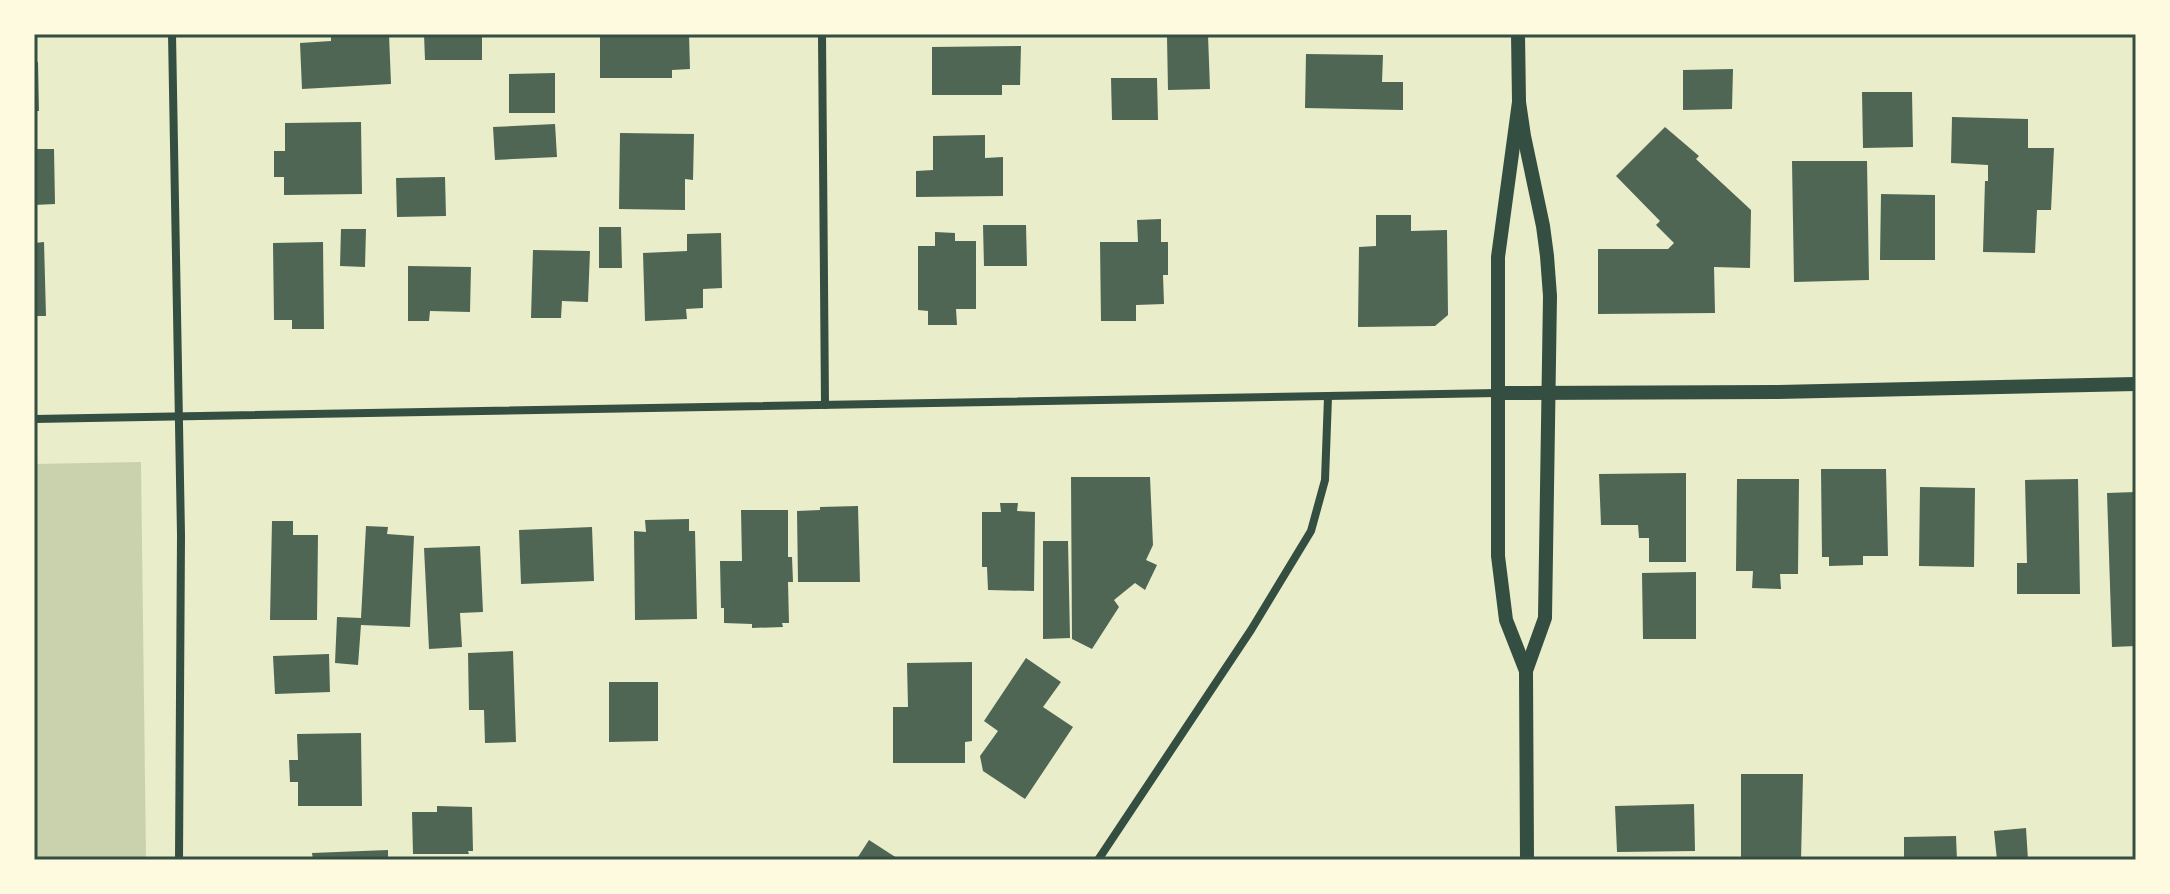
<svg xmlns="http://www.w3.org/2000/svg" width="2170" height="894" font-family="Montserrat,sans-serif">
<rect width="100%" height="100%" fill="#e9edc9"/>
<!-- green -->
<path fill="#cad2ad" d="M 141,462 L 146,860 L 34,860 L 34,464 Z"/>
<!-- building -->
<g fill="#4f6655">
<path d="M 331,34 L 389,34 L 391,84 L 302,89 L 300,43 L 331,41 Z"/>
<path d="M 424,34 L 482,34 L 482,60 L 425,60 Z"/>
<path d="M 600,34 L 689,34 L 690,69 L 672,70 L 672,78 L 600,78 Z"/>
<path d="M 1208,35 L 1210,89 L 1168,90 L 1167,37 Z"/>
<path d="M 1021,46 L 1020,85 L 1002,85 L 1002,95 L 932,95 L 932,47 Z"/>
<path d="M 1306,54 L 1383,55 L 1382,82 L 1403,82 L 1403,110 L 1305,108 Z"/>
<path d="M 34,62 L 38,62 L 39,111 L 34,111 Z"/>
<path d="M 1733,69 L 1732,109 L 1683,110 L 1683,70 Z"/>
<path d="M 555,73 L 555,113 L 509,113 L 509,74 Z"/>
<path d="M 1111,78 L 1157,78 L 1158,120 L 1112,120 Z"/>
<path d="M 1862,92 L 1912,92 L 1913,147 L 1863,148 Z"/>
<path d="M 1952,117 L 2028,119 L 2028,148 L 2054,148 L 2051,210 L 2037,210 L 2035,253 L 1983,252 L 1985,181 L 1988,181 L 1988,165 L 1951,163 Z"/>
<path d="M 361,122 L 362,194 L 284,195 L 284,177 L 274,177 L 274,151 L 285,151 L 285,123 Z"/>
<path d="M 555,124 L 557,157 L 495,160 L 493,127 Z"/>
<path d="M 1665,127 L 1699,156 L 1696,159 L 1751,210 L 1750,268 L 1714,267 L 1715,313 L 1598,314 L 1598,249 L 1668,249 L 1674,243 L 1656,225 L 1660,221 L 1616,176 Z"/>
<path d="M 620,133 L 694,134 L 693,180 L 685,179 L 685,210 L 619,209 Z"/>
<path d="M 985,135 L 985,158 L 1003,157 L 1003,196 L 916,197 L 916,171 L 933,170 L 933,136 Z"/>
<path d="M 34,149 L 54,149 L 55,204 L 34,205 Z"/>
<path d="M 1792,161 L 1867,161 L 1869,280 L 1794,282 Z"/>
<path d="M 445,177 L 446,216 L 397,217 L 396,178 Z"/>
<path d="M 1881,194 L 1935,195 L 1935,260 L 1880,260 Z"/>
<path d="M 1376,215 L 1411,215 L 1411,231 L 1447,230 L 1448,315 L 1435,326 L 1358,327 L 1359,247 L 1376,246 Z"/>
<path d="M 1161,219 L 1161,242 L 1168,242 L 1168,275 L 1163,275 L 1164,304 L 1136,305 L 1136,321 L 1101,321 L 1100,242 L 1138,242 L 1137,220 Z"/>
<path d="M 983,225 L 1026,225 L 1027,266 L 984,266 Z"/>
<path d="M 599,227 L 621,227 L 622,268 L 599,268 Z"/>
<path d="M 341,229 L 366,229 L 365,267 L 340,266 Z"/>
<path d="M 935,232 L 955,233 L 955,241 L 976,241 L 976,309 L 956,309 L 957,325 L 928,325 L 928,311 L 918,310 L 918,246 L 935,246 Z"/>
<path d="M 721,233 L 722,288 L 703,289 L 703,308 L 686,309 L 687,319 L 645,321 L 643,253 L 687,251 L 687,234 Z"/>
<path d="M 44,242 L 46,316 L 34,316 L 34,243 Z"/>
<path d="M 323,242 L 324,329 L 292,329 L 292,320 L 274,320 L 273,243 Z"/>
<path d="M 533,250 L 590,251 L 588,302 L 562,301 L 561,318 L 531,318 Z"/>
<path d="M 408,266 L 471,267 L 470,312 L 430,311 L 429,321 L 408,321 Z"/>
<path d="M 1821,469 L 1886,469 L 1888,556 L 1863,556 L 1863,565 L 1829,566 L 1829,557 L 1822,557 Z"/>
<path d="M 1686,473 L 1686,562 L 1649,562 L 1649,538 L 1639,538 L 1638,525 L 1601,525 L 1599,474 Z"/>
<path d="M 1071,477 L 1150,477 L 1153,545 L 1146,560 L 1157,565 L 1145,590 L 1135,583 L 1114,600 L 1119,607 L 1092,649 L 1072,639 Z"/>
<path d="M 1737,479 L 1799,479 L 1798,574 L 1780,574 L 1781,589 L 1752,588 L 1753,571 L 1736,571 Z"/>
<path d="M 2078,479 L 2080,594 L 2017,594 L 2017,563 L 2027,563 L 2025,480 Z"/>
<path d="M 1920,487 L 1975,488 L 1974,567 L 1919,566 Z"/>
<path d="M 2136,492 L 2136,646 L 2112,647 L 2107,493 Z"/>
<path d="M 1000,503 L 1018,503 L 1017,511 L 1035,512 L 1034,591 L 988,590 L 987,567 L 982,567 L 982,512 L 1001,512 Z"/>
<path d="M 858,506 L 860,582 L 798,582 L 797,511 L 820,510 L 820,507 Z"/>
<path d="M 741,510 L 788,510 L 788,557 L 792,557 L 793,582 L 788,582 L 789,623 L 782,623 L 783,627 L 752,628 L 752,624 L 724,623 L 724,608 L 721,608 L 720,561 L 742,561 Z"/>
<path d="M 689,519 L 689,531 L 695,531 L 697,619 L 635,620 L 634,531 L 646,532 L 645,520 Z"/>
<path d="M 272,521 L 293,521 L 293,535 L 318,535 L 317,620 L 270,620 Z"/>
<path d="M 366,526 L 388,527 L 387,534 L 414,536 L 410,627 L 361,625 L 358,665 L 335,663 L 337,617 L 361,618 Z"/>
<path d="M 592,527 L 594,581 L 521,584 L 519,530 Z"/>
<path d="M 1043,541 L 1068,541 L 1070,638 L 1043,639 Z"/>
<path d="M 480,546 L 483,612 L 460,613 L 462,647 L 429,649 L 424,548 Z"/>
<path d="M 1696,572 L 1696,639 L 1643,639 L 1642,573 Z"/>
<path d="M 513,651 L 516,742 L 485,743 L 484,710 L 469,710 L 468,653 Z"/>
<path d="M 329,654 L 330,692 L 275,694 L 273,656 Z"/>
<path d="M 1026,658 L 1061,682 L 1043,707 L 1073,727 L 1025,799 L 983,771 L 980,756 L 998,731 L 984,721 Z"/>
<path d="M 972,662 L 972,741 L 965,742 L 965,763 L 893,763 L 893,707 L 908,707 L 907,663 Z"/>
<path d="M 609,682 L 658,682 L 658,741 L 609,742 Z"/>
<path d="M 361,733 L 362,806 L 298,806 L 298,782 L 290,782 L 289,760 L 298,760 L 297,734 Z"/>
<path d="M 1741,774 L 1803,774 L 1801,860 L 1741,860 Z"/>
<path d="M 1694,804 L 1695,851 L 1617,852 L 1615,806 Z"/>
<path d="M 437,806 L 472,807 L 473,851 L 468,851 L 469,854 L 413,854 L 412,812 L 437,812 Z"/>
<path d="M 2026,828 L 2028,860 L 1997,860 L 1994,831 Z"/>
<path d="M 1956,836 L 1957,860 L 1904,860 L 1904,837 Z"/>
<path d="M 869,840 L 900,860 L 856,860 Z"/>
<path d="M 388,850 L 388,860 L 313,860 L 312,853 Z"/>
</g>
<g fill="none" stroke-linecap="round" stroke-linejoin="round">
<!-- minor -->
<g stroke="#344e41" stroke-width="8">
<path d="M 172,34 L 181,535 L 179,860"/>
<path d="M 822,34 L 825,405"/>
<path d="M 34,419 L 1498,393"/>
<path d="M 1098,860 L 1251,630 L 1311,531 L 1325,480 L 1328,397"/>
</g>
<!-- tertiary -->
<g stroke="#344e41" stroke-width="14">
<path d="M 1518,34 L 1519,102 L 1524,136 L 1543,226 L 1547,256 L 1550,296 L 1545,618 L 1526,671"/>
<path d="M 1519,102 L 1498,257 L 1498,556 L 1506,620 L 1526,671 L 1527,860"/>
<path d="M 1499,393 L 1775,392 L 2136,384"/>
</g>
</g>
<!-- border -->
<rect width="2170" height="894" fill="none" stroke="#fefae0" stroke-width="72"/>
<rect x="36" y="36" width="2098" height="822" fill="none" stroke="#344e41" stroke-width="3"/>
</svg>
